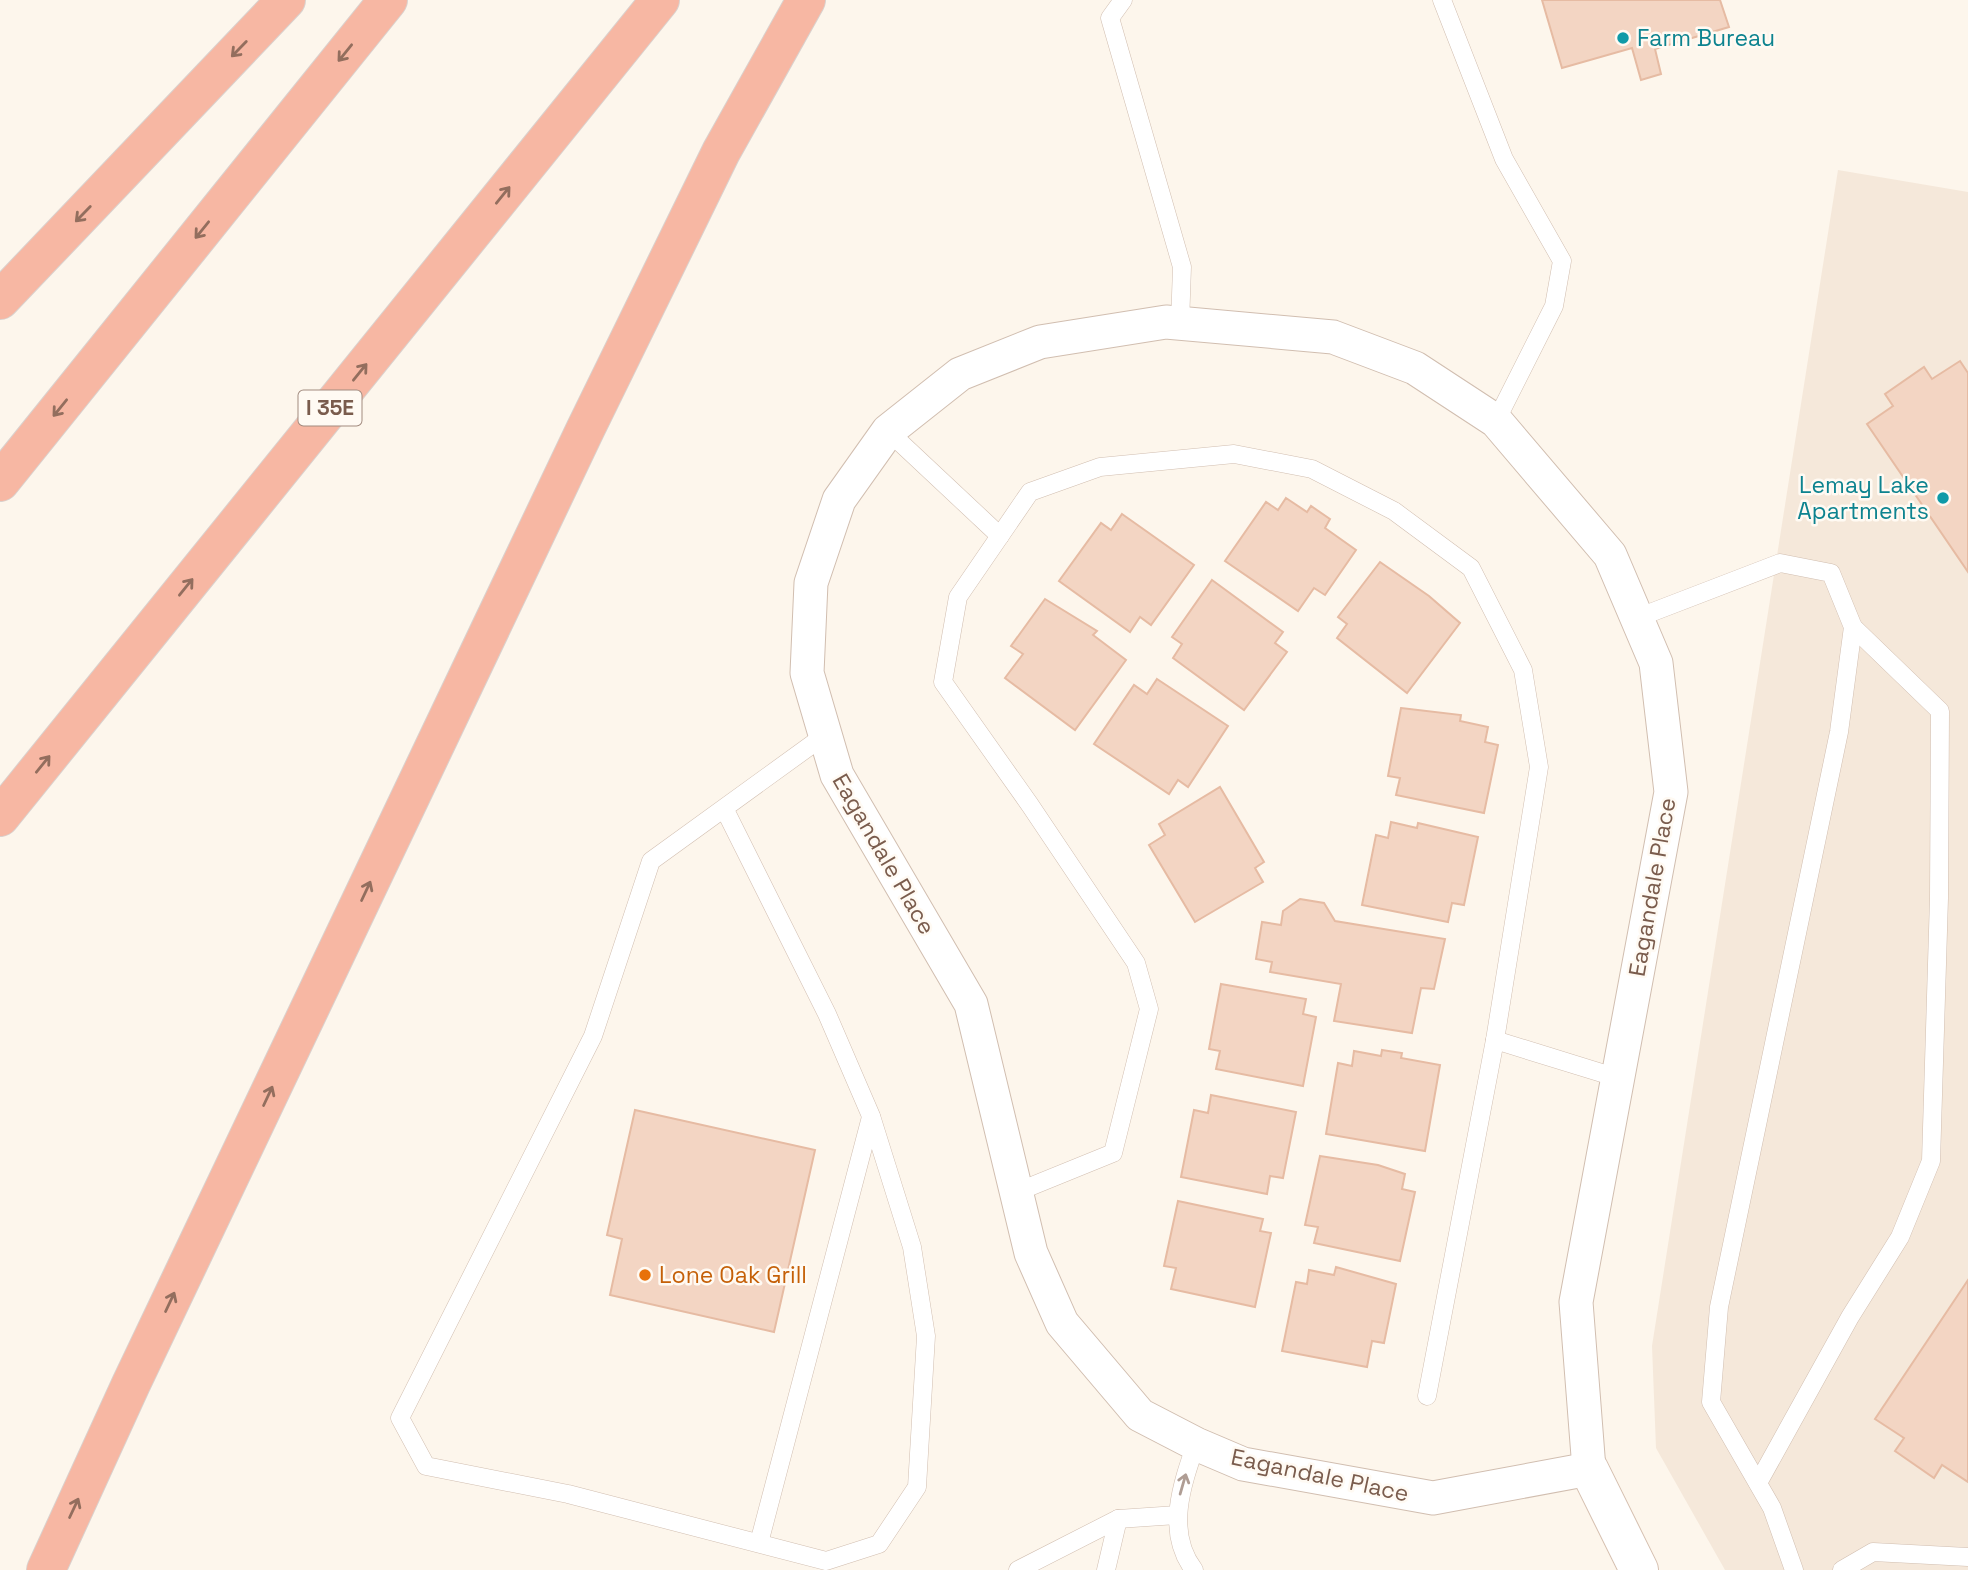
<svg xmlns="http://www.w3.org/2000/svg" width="1968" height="1570" font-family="'Space Grotesk',sans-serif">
<rect width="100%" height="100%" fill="#fdf6ec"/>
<!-- residential -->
<path fill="#f5e8da" d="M 1838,170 L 1968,192 L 1968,1570 L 1725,1570 L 1656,1448 L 1652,1346 Z"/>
<!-- building -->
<g fill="#f3d5c3" stroke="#e6bba3" stroke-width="2">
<path d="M 1542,0 L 1720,0 L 1729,27 L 1655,49 L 1661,74 L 1641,80 L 1632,48 L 1562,68 Z"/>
<path d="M 1960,361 L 1968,373 L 1968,572 L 1867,424 L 1893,406 L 1885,394 L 1924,367 L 1932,379 Z"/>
<path d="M 1286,498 L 1307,512 L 1311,506 L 1330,519 L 1325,528 L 1356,550 L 1325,595 L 1314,588 L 1298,611 L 1225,561 L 1266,502 L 1278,510 Z"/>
<path d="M 1122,514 L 1194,565 L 1151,625 L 1140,617 L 1130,632 L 1059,581 L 1101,523 L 1111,530 Z"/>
<path d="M 1380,562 L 1429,596 L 1460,623 L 1407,693 L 1337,638 L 1347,624 L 1338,617 Z"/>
<path d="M 1212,580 L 1283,632 L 1275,643 L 1287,652 L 1244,710 L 1173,658 L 1182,644 L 1172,637 Z"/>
<path d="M 1045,599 L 1097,631 L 1093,635 L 1126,660 L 1075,730 L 1005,678 L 1023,654 L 1011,646 Z"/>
<path d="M 1157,679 L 1228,726 L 1188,787 L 1178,780 L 1169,794 L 1094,744 L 1134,685 L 1147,694 Z"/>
<path d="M 1401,708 L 1461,715 L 1460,721 L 1488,727 L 1485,742 L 1498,745 L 1484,813 L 1396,795 L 1400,778 L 1388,776 Z"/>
<path d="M 1220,787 L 1264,862 L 1255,868 L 1263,882 L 1195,922 L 1149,845 L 1165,835 L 1159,824 Z"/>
<path d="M 1391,822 L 1417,828 L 1418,823 L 1478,837 L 1464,905 L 1452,903 L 1448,922 L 1362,905 L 1376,835 L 1388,838 Z"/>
<path d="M 1300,899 L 1324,903 L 1335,921 L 1445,939 L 1434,989 L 1421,988 L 1412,1033 L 1334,1021 L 1341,984 L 1270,972 L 1272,962 L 1256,959 L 1262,922 L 1281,925 L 1283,911 Z"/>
<path d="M 1221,984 L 1306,999 L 1303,1014 L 1316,1017 L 1303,1086 L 1216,1069 L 1220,1051 L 1209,1049 Z"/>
<path d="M 1382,1050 L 1402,1053 L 1401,1058 L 1440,1065 L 1425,1151 L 1326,1134 L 1338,1063 L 1352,1066 L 1354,1051 L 1381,1056 Z"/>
<path d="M 1211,1095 L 1296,1112 L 1283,1178 L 1270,1176 L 1267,1194 L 1181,1177 L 1194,1110 L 1208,1113 Z"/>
<path d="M 635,1110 L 815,1150 L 774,1332 L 610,1295 L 622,1239 L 607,1235 Z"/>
<path d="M 1320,1156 L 1378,1165 L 1405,1174 L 1402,1189 L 1415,1192 L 1400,1261 L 1314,1243 L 1318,1227 L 1305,1225 Z"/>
<path d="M 1178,1201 L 1263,1219 L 1260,1231 L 1271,1233 L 1255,1307 L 1171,1289 L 1176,1268 L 1164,1266 Z"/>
<path d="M 1336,1267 L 1396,1284 L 1384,1343 L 1372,1341 L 1367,1367 L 1282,1351 L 1296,1282 L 1307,1284 L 1309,1270 L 1334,1275 Z"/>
<path d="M 1968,1280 L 1968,1482 L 1942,1465 L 1934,1478 L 1895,1451 L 1904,1438 L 1875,1419 Z"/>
</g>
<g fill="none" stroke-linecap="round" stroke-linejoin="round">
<!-- lane casing -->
<g stroke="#d1beb0" stroke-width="19">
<g id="lane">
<path d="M 1123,0 L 1110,18 L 1182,267 L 1180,324"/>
<path d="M 1442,0 L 1504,159 L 1562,261 L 1554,306 L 1496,421"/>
<path d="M 888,431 L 1000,536"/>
<path d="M 1637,618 L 1780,563 L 1831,573 L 1853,627 L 1839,732 L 1719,1307 L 1711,1402 L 1772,1508 L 1794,1570"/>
<path d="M 724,808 L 827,1014 L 871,1116 L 912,1247 L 926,1336 L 917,1487 L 879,1544 L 826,1561 L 568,1494 L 426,1466 L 400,1418 L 593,1036 L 651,861 L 825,735"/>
<path d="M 1495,1040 L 1618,1078"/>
<path d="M 1017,1192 L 1113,1153 L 1149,1009 L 1136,963 L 1030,805 L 943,682 L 958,597 L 1030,492 L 1100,467 L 1234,454 L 1312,469 L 1394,511 L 1471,568 L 1523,670 L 1539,767 L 1495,1040 L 1427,1396"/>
<path d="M 1758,1483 L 1850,1317 L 1900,1237 L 1931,1161 L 1939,898 L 1940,711 L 1853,627"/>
<path d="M 759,1543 L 871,1117"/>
<path d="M 1018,1570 L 1118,1519 L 1177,1515"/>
<path d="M 1106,1570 L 1118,1519"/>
<path d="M 1194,1570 C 1165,1532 1182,1484 1196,1444"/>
<path d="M 1842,1570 L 1873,1552 L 1968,1557"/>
</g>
</g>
<!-- street casing -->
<g stroke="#d1beb0" stroke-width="35">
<path id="street" d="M 1166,322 L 1333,337 L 1415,368 L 1496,421 L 1610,555 L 1656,663 L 1671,792 L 1576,1302 L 1589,1469 L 1433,1498 L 1243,1464 L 1196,1444 L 1140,1415 L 1062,1323 L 1031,1253 L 971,1004 L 837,775 L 807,673 L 811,583 L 839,500 L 888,431 L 960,374 L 1040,342 Z"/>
</g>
<!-- secondary casing -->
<g stroke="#d6c0b0" stroke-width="40">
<path id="secondary" d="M 1589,1469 L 1639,1570"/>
</g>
<!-- highway casing -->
<g stroke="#dad1cd" stroke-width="40">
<g id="highway">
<path d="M 0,300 L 286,0"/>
<path d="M 0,482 L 388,0"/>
<path d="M 0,817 L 660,0"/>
<path d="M 46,1570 L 131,1384 L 585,430 L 721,152 L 806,0"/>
</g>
</g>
<!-- lane -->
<use href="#lane" stroke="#fff" stroke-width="18"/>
<!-- street -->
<use href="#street" stroke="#fff" stroke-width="33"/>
<!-- secondary -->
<use href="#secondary" stroke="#fff" stroke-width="38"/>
<!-- highway -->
<use href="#highway" stroke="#f7b7a3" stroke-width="38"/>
</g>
<!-- one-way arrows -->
<defs><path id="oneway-shaft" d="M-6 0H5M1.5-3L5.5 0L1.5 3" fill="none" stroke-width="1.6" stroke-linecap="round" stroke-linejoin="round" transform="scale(1.75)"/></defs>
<g stroke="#936e5e">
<use href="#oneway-shaft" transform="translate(239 49) rotate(134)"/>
<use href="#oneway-shaft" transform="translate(345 53) rotate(129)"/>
<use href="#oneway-shaft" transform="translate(503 195) rotate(-51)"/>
<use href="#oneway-shaft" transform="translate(83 214) rotate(134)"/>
<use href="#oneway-shaft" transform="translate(202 230) rotate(129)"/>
<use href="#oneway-shaft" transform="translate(360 372) rotate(-51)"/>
<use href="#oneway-shaft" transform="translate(60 408) rotate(129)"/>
<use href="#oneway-shaft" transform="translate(186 587) rotate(-51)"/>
<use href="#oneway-shaft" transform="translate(43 764) rotate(-51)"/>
<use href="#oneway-shaft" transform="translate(366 891) rotate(-65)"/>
<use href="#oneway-shaft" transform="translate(268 1096) rotate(-65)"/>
<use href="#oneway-shaft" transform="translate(170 1302) rotate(-65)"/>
<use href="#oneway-shaft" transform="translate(74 1508) rotate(-65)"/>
</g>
<use stroke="#af9d94" href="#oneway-shaft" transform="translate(1183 1484) rotate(-74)"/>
<!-- markers -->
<g fill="#0f9aa8" stroke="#fffaf3" stroke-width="2.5">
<circle cx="1623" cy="38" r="7"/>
<circle cx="1943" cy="498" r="7"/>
</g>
<circle fill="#e8710a" stroke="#fffaf3" stroke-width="2.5" cx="645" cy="1275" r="7"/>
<g text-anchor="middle" stroke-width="5" stroke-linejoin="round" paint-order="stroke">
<!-- shield labels -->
<rect fill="#fffaf3" stroke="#a28b7f" stroke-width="2" x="298.5" y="390.5" width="63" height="35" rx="5"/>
<g font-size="21" font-weight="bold" fill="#7a5c4d">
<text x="330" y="415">I 35E</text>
</g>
<!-- culture labels -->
<g font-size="23" fill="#0d838f" stroke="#fffaf3" text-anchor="start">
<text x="1637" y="46">Farm Bureau</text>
<text x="1929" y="493" text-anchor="end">Lemay Lake<tspan x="1929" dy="26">Apartments</tspan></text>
</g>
<!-- street labels -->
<g font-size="23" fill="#7a5c4d" stroke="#fffaf3">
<text transform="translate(884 854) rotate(60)" y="8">Eagandale Place</text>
<text transform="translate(1652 887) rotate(-80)" y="8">Eagandale Place</text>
<text transform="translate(1320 1475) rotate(12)" y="8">Eagandale Place</text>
</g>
<!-- food labels -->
<g font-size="23" fill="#c56008" stroke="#fffaf3" text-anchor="start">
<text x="659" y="1283">Lone Oak Grill</text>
</g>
</g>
</svg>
